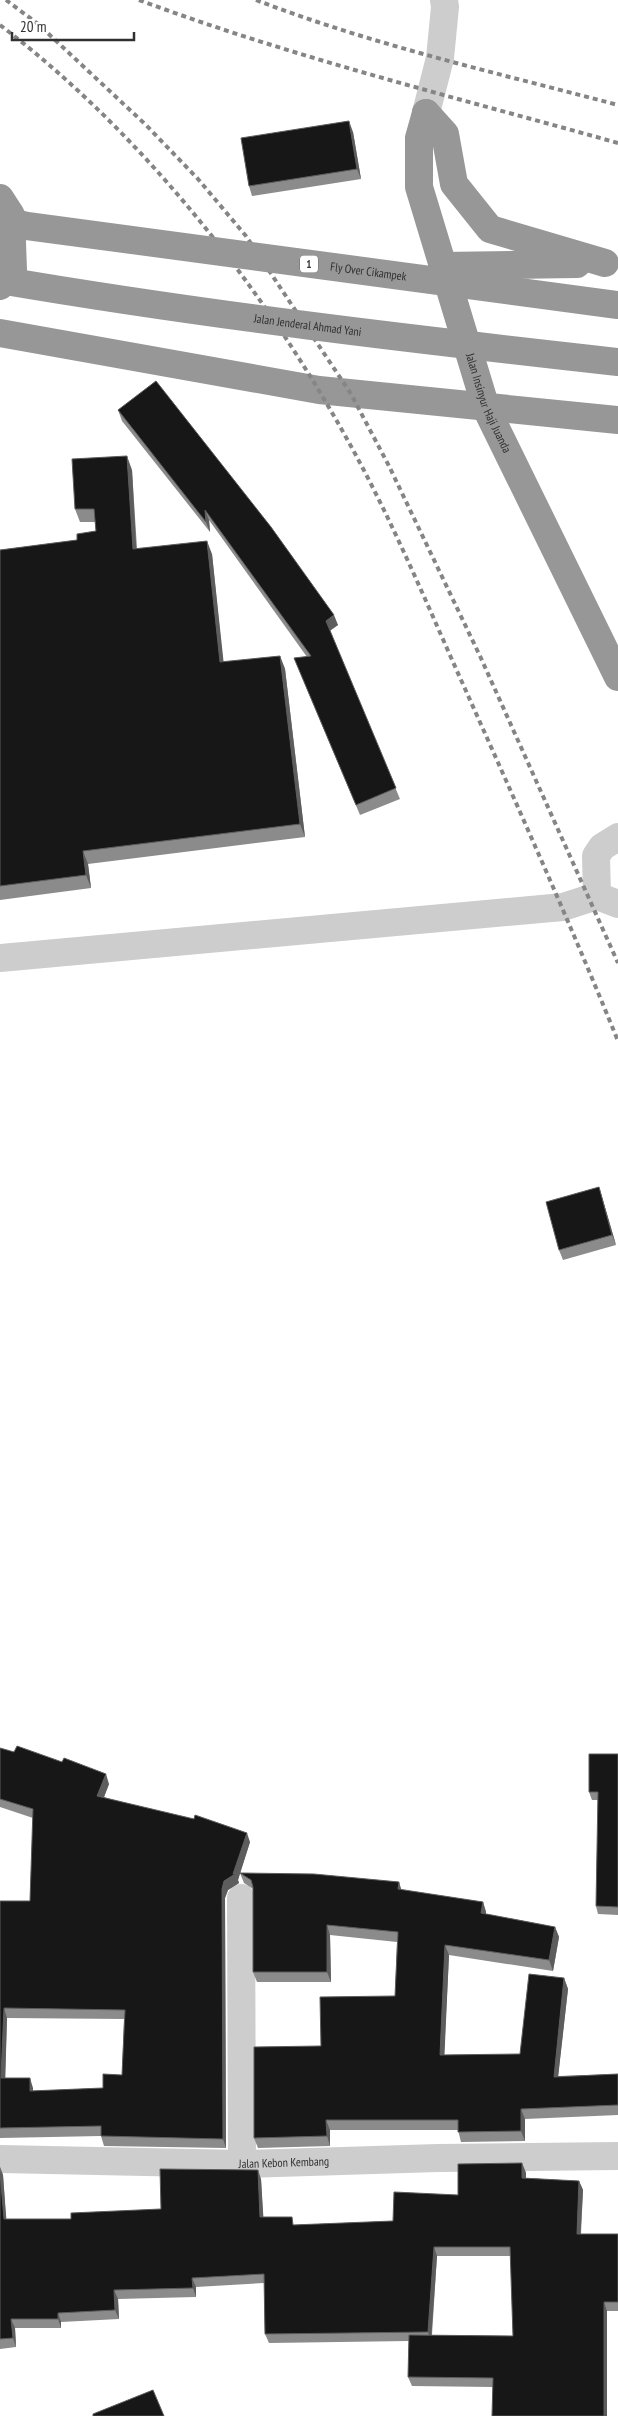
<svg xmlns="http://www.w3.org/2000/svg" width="618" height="2416" font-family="'PT Sans Narrow',sans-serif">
<rect width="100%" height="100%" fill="#fff"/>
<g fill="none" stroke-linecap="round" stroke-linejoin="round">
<!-- minor -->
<g stroke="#cdcdcd" stroke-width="28">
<path d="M 426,113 L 440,58 L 445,7 L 444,0"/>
<path d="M 597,896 L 596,856 L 602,847 L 618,837"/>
<path d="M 0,958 L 563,907 L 597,896 L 618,904"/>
<path d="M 241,1898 L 242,2164"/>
<path id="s1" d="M 0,2159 L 242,2164 L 438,2158 L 618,2156"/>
</g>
<!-- highway -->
<g stroke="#979797" stroke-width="28">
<path id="s2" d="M 426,113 L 419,138 L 419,187 L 486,408 L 618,677"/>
<path d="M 426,113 L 445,134 L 454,184 L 490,229 L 605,263"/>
<path d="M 0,198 L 11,215 L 13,270 L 0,286"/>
<path d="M 442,266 L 577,264"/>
<path d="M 0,333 L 319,390 L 618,420"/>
</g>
<!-- rail -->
<g stroke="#858585" stroke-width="4" stroke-dasharray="5 4" stroke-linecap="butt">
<path d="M 6,0 L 38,24 L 146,125 L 198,179 L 246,236 L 351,394 L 389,466 L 480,656 L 618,963"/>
<path d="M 139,0 C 295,58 458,98 618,143"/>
<path d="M 256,0 C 373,45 497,73 618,105"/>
<path d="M 0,25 C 159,146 293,325 381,504 C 411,565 438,629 466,691 C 518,807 570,923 618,1041"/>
</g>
<!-- highway-bridge -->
<g stroke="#979797" stroke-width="28">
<path id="s3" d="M 0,220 L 27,226 L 618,305"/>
<path id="s4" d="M 0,280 C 205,315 411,339 618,362"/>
</g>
</g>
<!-- wall -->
<g fill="#8b8b8b" fill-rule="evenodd">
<path d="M 353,132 L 361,179 L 252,196 L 249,186 Z"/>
<path d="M 118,410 L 338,625 L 330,631 L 400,799 L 360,815 L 294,658 L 307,657 L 209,520 L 210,532 L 122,421 Z"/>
<path d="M 132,470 L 137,548 L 212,554 L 223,662 L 280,656 L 285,669 L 305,837 L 88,864 L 91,888 L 0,900 L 0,550 L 77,540 L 96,531 L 95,522 L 80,522 L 75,509 Z"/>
<path d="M 599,1187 L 602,1197 L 616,1245 L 563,1260 L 559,1250 Z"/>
<path d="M 0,1748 L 109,1784 L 104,1797 L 250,1842 L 240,1873 L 399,1882 L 401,1890 L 483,1902 L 486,1912 L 486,1914 L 555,1927 L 559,1937 L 553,1971 L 449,1955 L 444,2055 L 520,2054 L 564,1978 L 568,1989 L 558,2076 L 618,2074 L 618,2115 L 525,2119 L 525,2141 L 461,2142 L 458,2130 L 330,2130 L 330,2146 L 258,2148 L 254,2138 L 321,2046 L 395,1996 L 397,1942 L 330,1935 L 331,1982 L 257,1982 L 253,1972 L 253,1889 L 244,1883 L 240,1873 L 238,1880 L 239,1883 L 228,1890 L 225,1898 L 226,2148 L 104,2146 L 101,2136 L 0,2138 L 0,2144 L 0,1901 L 30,1901 L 33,1818 L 0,1807 ZM 7,2018 L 124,2019 L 122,2075 L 103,2088 L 33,2091 L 33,2088 L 5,2078 Z"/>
<path d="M 618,1754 L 618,1915 L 598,1914 L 596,1906 L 598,1800 L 592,1800 L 589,1792 Z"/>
<path d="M 522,2163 L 526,2173 L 526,2178 L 579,2181 L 583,2190 L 581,2234 L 618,2234 L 618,2311 L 607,2311 L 607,2416 L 492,2387 L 412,2386 L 408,2377 L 409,2341 L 269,2343 L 265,2334 L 264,2283 L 196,2287 L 196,2297 L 118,2299 L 119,2319 L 61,2322 L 61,2328 L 15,2328 L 16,2347 L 0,2349 L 0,2167 L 3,2175 L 6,2219 L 71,2219 L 161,2209 L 261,2179 L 263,2217 L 295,2225 L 393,2221 L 458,2195 ZM 437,2256 L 511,2256 L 513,2336 L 432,2335 Z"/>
</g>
<!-- shaded-wall -->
<g fill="#5d5d5d">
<path d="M 349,121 L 353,132 L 361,179 L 357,169 Z"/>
<path d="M 127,456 L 132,470 L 137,562 L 133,549 Z"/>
<path d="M 205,510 L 209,520 L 210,532 L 206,522 Z"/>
<path d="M 207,541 L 212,554 L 225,675 L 220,662 Z"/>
<path d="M 334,615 L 338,625 L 329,631 L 326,621 Z"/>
<path d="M 280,656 L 285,669 L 305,837 L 300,824 Z"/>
<path d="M 83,851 L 88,864 L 91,888 L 86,875 Z"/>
<path d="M 599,1187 L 602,1197 L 616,1245 L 612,1235 Z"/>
<path d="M 106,1774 L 109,1784 L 101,1805 L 97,1796 Z"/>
<path d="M 247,1833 L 250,1842 L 238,1880 L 239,1883 L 228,1890 L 225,1898 L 226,2148 L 223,2139 L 222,1889 L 224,1881 L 233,1874 Z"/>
<path d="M 399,1882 L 402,1892 L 398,1889 Z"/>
<path d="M 483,1902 L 486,1912 L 485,1923 L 481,1913 Z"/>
<path d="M 327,1925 L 330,1935 L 331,1982 L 327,1972 Z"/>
<path d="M 555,1927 L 559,1937 L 553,1971 L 549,1960 Z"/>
<path d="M 445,1945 L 449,1955 L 444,2065 L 440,2055 Z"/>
<path d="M 564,1978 L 568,1989 L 557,2087 L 554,2077 Z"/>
<path d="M 4,2008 L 7,2018 L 5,2087 L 1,2078 Z"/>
<path d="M 30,2078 L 33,2088 L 33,2100 L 30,2091 Z"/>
<path d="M 521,2109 L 525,2119 L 525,2141 L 521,2131 Z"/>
<path d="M 326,2120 L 330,2130 L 330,2146 L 327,2136 Z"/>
<path d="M 522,2163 L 526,2173 L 526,2187 L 522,2178 Z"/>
<path d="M 0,2167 L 3,2175 L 7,2228 L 4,2219 Z"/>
<path d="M 258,2170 L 261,2179 L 264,2227 L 260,2217 Z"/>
<path d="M 579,2181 L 583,2190 L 580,2243 L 577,2234 Z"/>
<path d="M 434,2247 L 437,2256 L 431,2341 L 428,2332 Z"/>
<path d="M 192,2278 L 196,2287 L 196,2297 L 193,2288 Z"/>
<path d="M 114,2290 L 118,2299 L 119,2319 L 115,2310 Z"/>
<path d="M 604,2302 L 607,2311 L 607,2416 L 604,2416 Z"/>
<path d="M 58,2313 L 61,2322 L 61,2328 L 58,2319 Z"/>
<path d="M 11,2319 L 15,2328 L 16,2347 L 13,2338 Z"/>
</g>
<!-- building -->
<g fill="#171717" stroke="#5d5d5d" fill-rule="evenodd">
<path d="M 349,121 L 357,169 L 249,186 L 241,138 Z"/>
<path d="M 156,381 L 271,527 L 334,615 L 326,621 L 396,788 L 356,805 L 294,658 L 311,656 L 205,510 L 206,522 L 118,410 Z"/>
<path d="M 127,456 L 133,549 L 207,541 L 220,662 L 280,656 L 300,824 L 83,851 L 86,875 L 0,886 L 0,550 L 77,540 L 77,534 L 96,531 L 94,509 L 75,509 L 72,459 Z"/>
<path d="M 599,1187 L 612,1235 L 559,1250 L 546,1202 Z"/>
<path d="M 17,1746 L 62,1762 L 64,1758 L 106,1774 L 97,1796 L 194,1819 L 195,1815 L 247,1833 L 233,1874 L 235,1874 L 224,1881 L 222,1889 L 223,2139 L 101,2136 L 101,2126 L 0,2128 L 0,1901 L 30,1901 L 33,1809 L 0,1799 L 0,1748 L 14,1752 ZM 4,2008 L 125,2010 L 122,2075 L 103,2074 L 103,2088 L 30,2091 L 30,2078 L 1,2078 Z"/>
<path d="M 589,1754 L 618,1754 L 618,1907 L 596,1906 L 598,1792 L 589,1792 Z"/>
<path d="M 240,1873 L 314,1874 L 399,1882 L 398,1889 L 483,1902 L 481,1913 L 555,1927 L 549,1960 L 445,1945 L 440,2055 L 520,2054 L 529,1974 L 564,1978 L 554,2077 L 618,2074 L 618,2105 L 521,2109 L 521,2131 L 458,2132 L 458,2120 L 326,2120 L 327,2136 L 254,2138 L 254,2047 L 321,2046 L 320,1997 L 395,1996 L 398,1932 L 327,1925 L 327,1972 L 253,1972 L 253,1887 L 251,1880 Z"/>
<path d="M 522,2163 L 522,2178 L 579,2181 L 577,2234 L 618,2234 L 618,2302 L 604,2302 L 604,2416 L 492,2416 L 493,2378 L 408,2377 L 409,2335 L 513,2336 L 510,2247 L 434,2247 L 428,2332 L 265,2334 L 264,2274 L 192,2278 L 193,2288 L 114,2290 L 115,2310 L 58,2313 L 58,2319 L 11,2319 L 13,2338 L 0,2339 L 0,2172 L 4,2219 L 71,2219 L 71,2213 L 161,2209 L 160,2169 L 258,2170 L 260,2217 L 292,2217 L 293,2225 L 393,2221 L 394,2192 L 458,2195 L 458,2164 Z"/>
<path d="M 153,2390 L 164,2416 L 93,2416 L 93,2414 Z"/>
</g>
<g text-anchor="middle" stroke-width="5" stroke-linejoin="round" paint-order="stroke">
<!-- shield labels -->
<rect fill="#fff" stroke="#6e6e6e" stroke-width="1" x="300" y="255.5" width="18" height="17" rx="4"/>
<g font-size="11" font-weight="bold" fill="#303030">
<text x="309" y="268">1</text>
</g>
<!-- street labels -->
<g font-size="12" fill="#303030" stroke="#fff">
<text dy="4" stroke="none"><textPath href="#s3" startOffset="372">Fly Over Cikampek</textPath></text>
<text dy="4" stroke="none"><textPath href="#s4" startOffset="311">Jalan Jenderal Ahmad Yani</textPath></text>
<text dy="4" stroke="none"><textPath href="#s2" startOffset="302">Jalan Insinyur Haji Juanda</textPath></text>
<text dy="4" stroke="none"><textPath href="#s1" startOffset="284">Jalan Kebon Kembang</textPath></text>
</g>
</g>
<!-- scale -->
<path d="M12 32v8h122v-8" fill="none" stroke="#303030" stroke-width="2.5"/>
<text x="20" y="32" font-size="15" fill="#303030" stroke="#ffffff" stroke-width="4" paint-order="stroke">20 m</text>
</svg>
